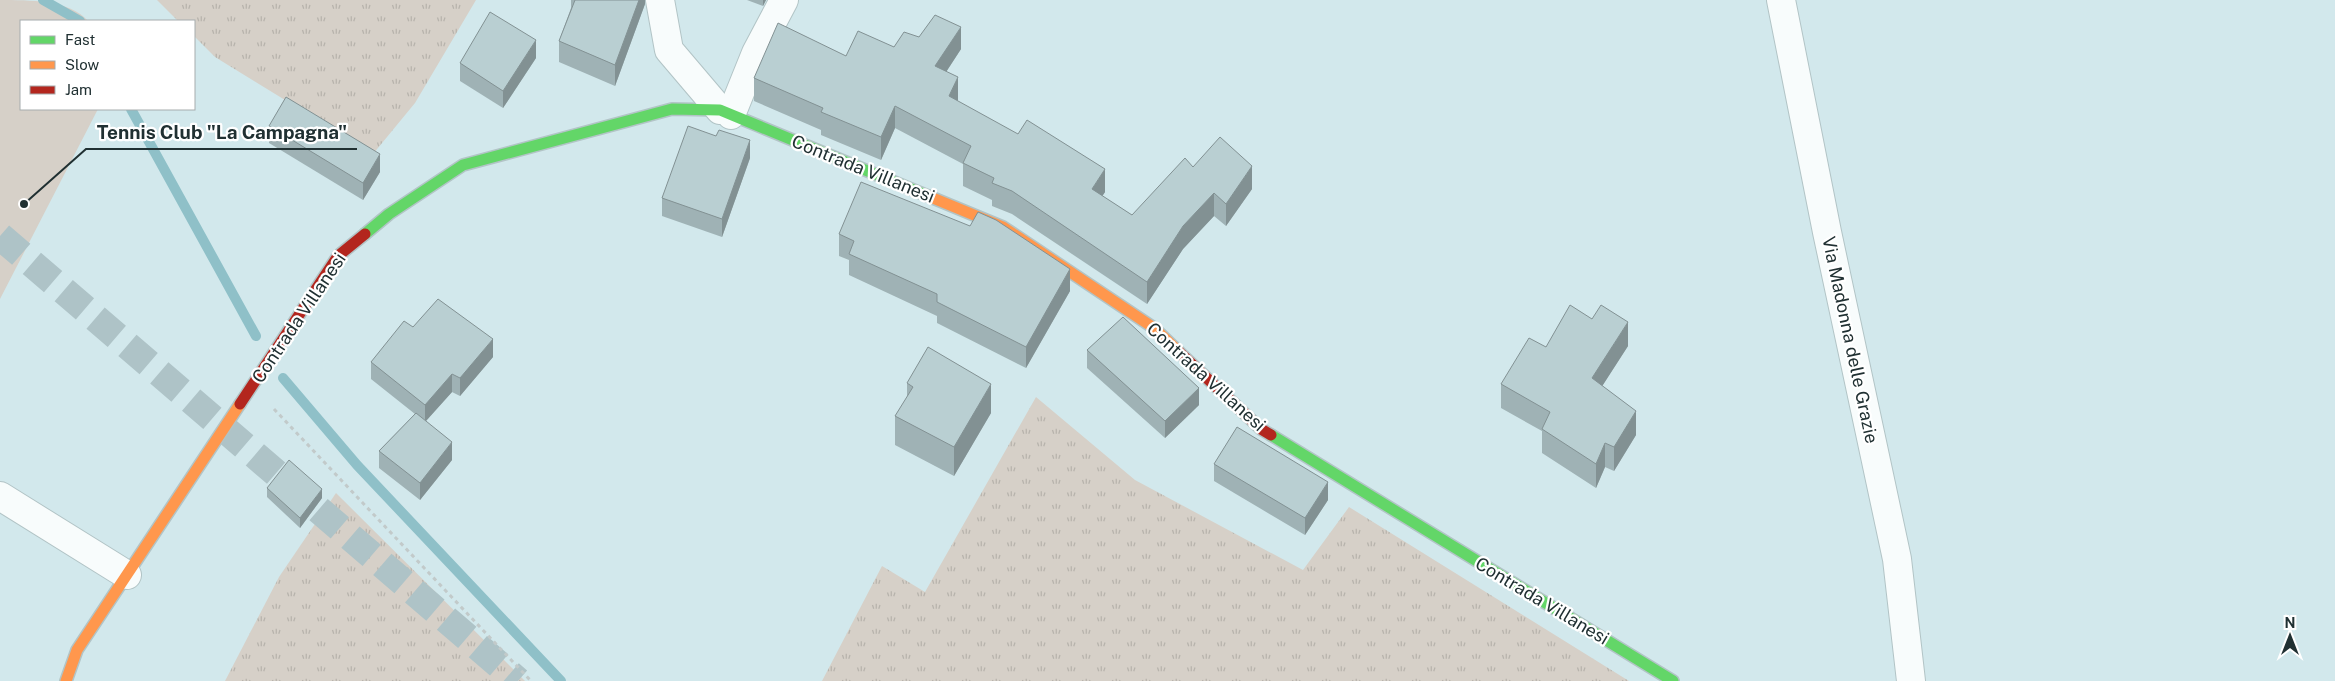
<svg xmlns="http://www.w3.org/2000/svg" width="2335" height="681" font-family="'Public Sans',sans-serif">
<defs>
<pattern id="grass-tufts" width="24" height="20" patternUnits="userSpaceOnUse" patternTransform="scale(1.25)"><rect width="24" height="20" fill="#d6d0c8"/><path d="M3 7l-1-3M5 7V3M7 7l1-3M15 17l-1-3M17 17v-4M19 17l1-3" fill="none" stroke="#b7b3ac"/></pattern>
</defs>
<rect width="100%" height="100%" fill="#d2e8ec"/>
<!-- grass -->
<g fill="url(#grass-tufts)">
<path d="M 157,0 L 476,0 L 415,103 L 373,154 L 215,57 L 194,36 L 194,21 L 178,21 Z"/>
<path d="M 1036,397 L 1135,480 L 1303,570 L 1349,507 L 1629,681 L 822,681 L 882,566 L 925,592 Z"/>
<path d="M 336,493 L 525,681 L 225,681 L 279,577 Z"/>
</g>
<!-- garden -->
<path fill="#d6d0c8" d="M 0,0 C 29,0 70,0 88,21 L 21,21 L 21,109 L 98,109 L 0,299 Z"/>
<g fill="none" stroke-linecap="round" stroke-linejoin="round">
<!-- stream -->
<g stroke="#8fc0c8" stroke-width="10">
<path d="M 43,0 L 80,21"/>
<path d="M 131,109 L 256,336"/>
<path d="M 283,378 L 357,465 L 561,681"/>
</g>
<!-- highway-tunnel -->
<path stroke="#aec3c7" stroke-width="28" stroke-dasharray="28 14" stroke-linecap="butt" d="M 0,236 L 518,681"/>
<!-- street casing -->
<g stroke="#b2c4c6" stroke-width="30">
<g id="street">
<path d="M 660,0 L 669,50 L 720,110"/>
<path d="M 1781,0 L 1827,232 L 1897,559 L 1911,681"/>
<path d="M 731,115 L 756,53 L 784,0"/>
<path d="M 0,496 L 127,575"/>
</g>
</g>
<!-- fast casing -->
<g stroke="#b2c4c6" stroke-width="14">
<g id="fast">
<path d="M 365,234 L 389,214 L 463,165 L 672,109 L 720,110 L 928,196"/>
<path d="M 1271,435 L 1673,681"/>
</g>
</g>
<!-- slow casing -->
<g stroke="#b2c4c6" stroke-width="14">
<g id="slow">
<path d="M 928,196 L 1003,227 L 1154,328 L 1179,352"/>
<path d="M 66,681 L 77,650 L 240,404"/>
</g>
</g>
<!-- jam casing -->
<g stroke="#b2c4c6" stroke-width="14">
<g id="jam">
<path d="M 1179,352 L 1261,429 L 1271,435"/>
<path d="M 240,404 L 338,256 L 365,234"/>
</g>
</g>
<!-- path -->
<path stroke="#c2caca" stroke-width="3" stroke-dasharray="4 4" stroke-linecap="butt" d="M 274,409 L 531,681"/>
<!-- street -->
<use href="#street" stroke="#f8fcfc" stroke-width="28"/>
<!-- fast -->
<use href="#fast" stroke="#63d668" stroke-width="11"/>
<!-- slow -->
<use href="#slow" stroke="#ff974d" stroke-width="11"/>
<!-- jam -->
<use href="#jam" stroke="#b3261e" stroke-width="11"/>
</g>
<!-- wall -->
<g fill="#9fb2b5">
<path d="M 571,0 L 645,0 L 645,4 L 615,86 L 559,62 L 559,41 L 571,8 Z"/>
<path d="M 747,0 L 766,0 L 763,6 Z"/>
<path d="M 919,37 L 961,49 L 946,72 L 958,100 L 957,101 L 1105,192 L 1102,196 L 1132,215 L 1193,167 L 1252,189 L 1226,226 L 1214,216 L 1183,249 L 1147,304 L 1012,214 L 992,206 L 992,200 L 963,186 L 963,164 L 895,128 L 881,160 L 821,135 L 821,130 L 754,101 L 754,78 L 846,56 L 894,47 Z"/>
<path d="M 536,58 L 503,108 L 460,81 L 460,63 Z"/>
<path d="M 269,126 L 380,172 L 363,200 L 269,143 Z"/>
<path d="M 716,136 L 750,158 L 722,237 L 662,216 L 662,198 Z"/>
<path d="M 839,234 L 1070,291 L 1026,368 L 937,323 L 937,316 L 849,275 L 849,260 L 839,256 Z"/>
<path d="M 413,327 L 493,357 L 460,396 L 452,392 L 426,421 L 452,460 L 420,500 L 379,468 L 379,451 L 415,414 L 371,379 L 371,362 Z"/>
<path d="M 1628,346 L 1602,386 L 1636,435 L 1614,471 L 1605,467 L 1596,488 L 1542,453 L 1542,431 L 1501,408 L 1501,384 L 1546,347 Z"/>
<path d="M 1087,350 L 1199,405 L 1165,438 L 1087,368 Z"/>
<path d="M 907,383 L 991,413 L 954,476 L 895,445 L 895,416 L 907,398 Z"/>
<path d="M 1214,464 L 1328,500 L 1305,535 L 1214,481 Z"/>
<path d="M 267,488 L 322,498 L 300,528 L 267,497 Z"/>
</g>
<!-- shaded-wall -->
<g fill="#829193">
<path d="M 639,0 L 645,0 L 645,4 L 615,86 L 615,65 Z"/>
<path d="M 763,0 L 766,0 L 763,6 Z"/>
<path d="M 961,27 L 961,49 L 935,89 L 935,66 Z"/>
<path d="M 536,40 L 536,58 L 503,108 L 503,91 Z"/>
<path d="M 958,77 L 958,100 L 949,119 L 949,96 Z"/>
<path d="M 895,106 L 895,128 L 881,160 L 881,137 Z"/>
<path d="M 750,140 L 750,158 L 722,237 L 722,219 Z"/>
<path d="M 380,154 L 380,172 L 363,200 L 363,183 Z"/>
<path d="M 1252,166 L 1252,189 L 1226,226 L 1226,204 Z"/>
<path d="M 1105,169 L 1105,192 L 1092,212 L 1092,189 Z"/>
<path d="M 1214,193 L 1214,216 L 1183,249 L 1147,304 L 1147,282 L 1183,226 Z"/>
<path d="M 1070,269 L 1070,291 L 1026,368 L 1026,347 Z"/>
<path d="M 1628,322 L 1628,346 L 1592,402 L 1592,378 Z"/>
<path d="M 493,339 L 493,357 L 460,396 L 460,378 Z"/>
<path d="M 452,374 L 452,392 L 425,422 L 425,405 Z"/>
<path d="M 991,384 L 991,413 L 954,476 L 954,447 Z"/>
<path d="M 1199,388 L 1199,405 L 1165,438 L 1165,421 Z"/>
<path d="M 1636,411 L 1636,435 L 1614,471 L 1614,447 Z"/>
<path d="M 452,442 L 452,460 L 420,500 L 420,483 Z"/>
<path d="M 1605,443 L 1605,467 L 1596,488 L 1596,464 Z"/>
<path d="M 1328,482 L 1328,500 L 1305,535 L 1305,518 Z"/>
<path d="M 322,489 L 322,498 L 300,528 L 300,518 Z"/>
</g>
<!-- building -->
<g fill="#b9cfd2" stroke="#829193">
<path d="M 575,0 L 639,0 L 615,65 L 559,41 Z"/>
<path d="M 490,12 L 536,40 L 503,91 L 460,63 Z"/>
<path d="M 935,15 L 961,27 L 935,66 L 958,77 L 949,96 L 1018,134 L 1027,120 L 1105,169 L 1092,189 L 1132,215 L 1185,158 L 1193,167 L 1220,137 L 1252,166 L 1226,204 L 1214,193 L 1183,226 L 1147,282 L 1012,191 L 992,183 L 994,178 L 963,163 L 971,146 L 895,106 L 881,137 L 821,112 L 823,108 L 754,78 L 778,23 L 846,56 L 858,31 L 894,47 L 904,32 L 919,37 Z"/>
<path d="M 286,97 L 380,154 L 363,183 L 269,126 Z"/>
<path d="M 688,126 L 716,136 L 719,130 L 750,140 L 722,219 L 662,198 Z"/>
<path d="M 861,182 L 970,226 L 978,212 L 996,220 L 1070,269 L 1026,347 L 937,302 L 937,294 L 849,254 L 854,241 L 839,234 Z"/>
<path d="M 438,299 L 493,339 L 460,378 L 452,374 L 425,405 L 371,362 L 404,321 L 413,327 Z"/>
<path d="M 1570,305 L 1592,319 L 1601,305 L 1628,322 L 1592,378 L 1636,411 L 1614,447 L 1605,443 L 1596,464 L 1542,429 L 1550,412 L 1501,384 L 1529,338 L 1546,347 Z"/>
<path d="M 1123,317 L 1199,388 L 1165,421 L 1087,350 Z"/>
<path d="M 928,347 L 991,384 L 954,447 L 895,416 L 913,387 L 907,383 Z"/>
<path d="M 416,413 L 452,442 L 420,483 L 379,451 Z"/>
<path d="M 1237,427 L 1328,482 L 1305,518 L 1214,464 Z"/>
<path d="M 289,460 L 322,489 L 300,518 L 267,488 Z"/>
</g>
<g text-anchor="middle" stroke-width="4.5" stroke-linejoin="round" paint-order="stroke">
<!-- street labels -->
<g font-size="18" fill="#203032" stroke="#fff">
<text transform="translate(863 169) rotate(22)" y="6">Contrada Villanesi</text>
<text transform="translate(299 318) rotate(-56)" y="6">Contrada Villanesi</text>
<text transform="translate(1850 340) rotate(78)" y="6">Via Madonna delle Grazie</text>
<text transform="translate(1206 377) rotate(42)" y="6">Contrada Villanesi</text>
<text transform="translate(1542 601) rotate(31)" y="6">Contrada Villanesi</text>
</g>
</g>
<!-- callouts -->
<path fill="none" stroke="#203032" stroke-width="2" d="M24 204L86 149H357"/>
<circle fill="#203032" stroke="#fff" stroke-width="2" cx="24" cy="204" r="5"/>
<g font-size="19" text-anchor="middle" font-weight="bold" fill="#203032" stroke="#fff" stroke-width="4.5" stroke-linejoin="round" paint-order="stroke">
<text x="222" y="139">Tennis Club "La Campagna"</text>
</g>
<!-- legend -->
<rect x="20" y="20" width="175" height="90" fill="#ffffff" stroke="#a6acad"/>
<rect x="30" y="36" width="25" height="8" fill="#63d668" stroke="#a6acad"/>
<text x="65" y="45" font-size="15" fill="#203032">Fast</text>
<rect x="30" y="61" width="25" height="8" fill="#ff974d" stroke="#a6acad"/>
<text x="65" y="70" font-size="15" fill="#203032">Slow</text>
<rect x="30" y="86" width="25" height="8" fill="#b3261e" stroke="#a6acad"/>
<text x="65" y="95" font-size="15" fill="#203032">Jam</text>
<!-- north arrow -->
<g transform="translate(2290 636)" stroke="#ffffff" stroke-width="4" paint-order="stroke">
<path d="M0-4L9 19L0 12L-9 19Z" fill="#203032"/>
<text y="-8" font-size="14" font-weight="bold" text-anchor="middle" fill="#203032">N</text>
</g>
</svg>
